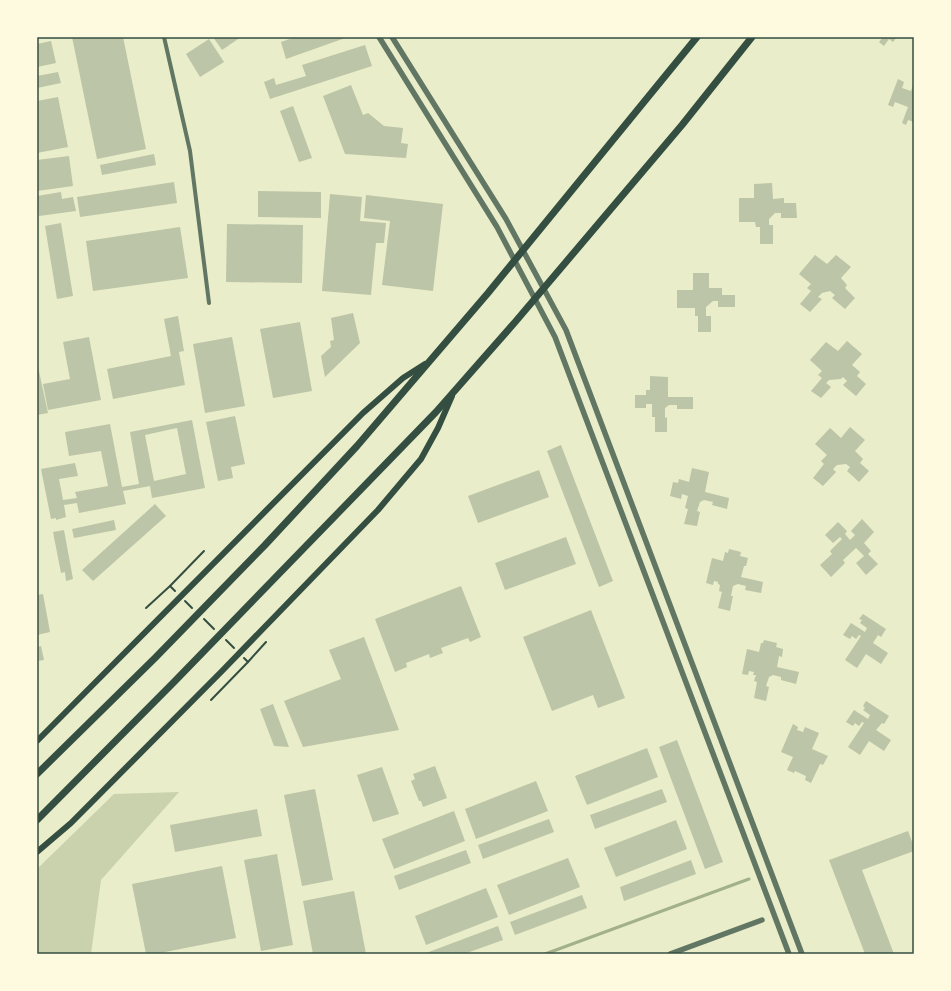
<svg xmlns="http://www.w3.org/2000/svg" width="951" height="991" font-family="Manrope,sans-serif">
<rect width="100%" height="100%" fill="#e9edc9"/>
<!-- green -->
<path fill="#cad2ad" d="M 179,792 L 101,880 L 91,954 L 37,954 L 37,869 L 114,794 Z"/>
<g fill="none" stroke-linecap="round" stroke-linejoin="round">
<!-- stream -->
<path stroke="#a3b18a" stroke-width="3" d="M 545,954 L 749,879"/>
</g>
<!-- building -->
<g fill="#bcc5a7" fill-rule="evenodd">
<path d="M 72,37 L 123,37 L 146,149 L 97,159 Z"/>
<path d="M 213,37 L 241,37 L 222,50 Z"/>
<path d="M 295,37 L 348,37 L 286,59 L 281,42 Z"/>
<path d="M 883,37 L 897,37 L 893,42 L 889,39 L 884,46 L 879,42 Z"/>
<path d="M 209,39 L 224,62 L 200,77 L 186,54 Z"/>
<path d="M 51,41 L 56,63 L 37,67 L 37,44 Z"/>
<path d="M 365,45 L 372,66 L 270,99 L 264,82 L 274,78 L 276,85 L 306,76 L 302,65 Z"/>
<path d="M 58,72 L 61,83 L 37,88 L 37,76 Z"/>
<path d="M 898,79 L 904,82 L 902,88 L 911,91 L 914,82 L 914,122 L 908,120 L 906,125 L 902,123 L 908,107 L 895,102 L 893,107 L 888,105 Z"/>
<path d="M 351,85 L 363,115 L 368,113 L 384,126 L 403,128 L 401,143 L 408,144 L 406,158 L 345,154 L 323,96 Z"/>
<path d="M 58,97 L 68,147 L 37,153 L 37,101 Z"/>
<path d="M 293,106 L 312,158 L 299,162 L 280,111 Z"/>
<path d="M 154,154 L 156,165 L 102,175 L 100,165 Z"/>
<path d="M 69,156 L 73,186 L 37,191 L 37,160 Z"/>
<path d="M 174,182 L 177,203 L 80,217 L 77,197 Z"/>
<path d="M 772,183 L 773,199 L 784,198 L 784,203 L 796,203 L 797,218 L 781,218 L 781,213 L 775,213 L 769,219 L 769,225 L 773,225 L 773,244 L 760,244 L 760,227 L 756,227 L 755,222 L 739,222 L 739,198 L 754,198 L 754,184 Z"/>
<path d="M 258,191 L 321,192 L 321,218 L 258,217 Z"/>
<path d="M 61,192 L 62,199 L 73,197 L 76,211 L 39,216 L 37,196 Z"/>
<path d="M 330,194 L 362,197 L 360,221 L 386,223 L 384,243 L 376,243 L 371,295 L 322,291 Z"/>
<path d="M 366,195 L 443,204 L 433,291 L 382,285 L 390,221 L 364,218 Z"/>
<path d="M 61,223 L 73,296 L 57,299 L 45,226 Z"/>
<path d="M 227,224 L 303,225 L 302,283 L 226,282 Z"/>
<path d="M 180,227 L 188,278 L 93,291 L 86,241 Z"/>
<path d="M 815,255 L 827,264 L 836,255 L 851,267 L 841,278 L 847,285 L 845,288 L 855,298 L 845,309 L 832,298 L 835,295 L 830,291 L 822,293 L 818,297 L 822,299 L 810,312 L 800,304 L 811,291 L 807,288 L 811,284 L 799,274 Z"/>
<path d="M 693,273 L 709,273 L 709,288 L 722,288 L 722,295 L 735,295 L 735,307 L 718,307 L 718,301 L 713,301 L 706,307 L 706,316 L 711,316 L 711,332 L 698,332 L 698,316 L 695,316 L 695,308 L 677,308 L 677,290 L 693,290 Z"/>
<path d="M 353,313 L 360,343 L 325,377 L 321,356 L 331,347 L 330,341 L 334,340 L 331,318 Z"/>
<path d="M 178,316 L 184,351 L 179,352 L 185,385 L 113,399 L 107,369 L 171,356 L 164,319 Z"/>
<path d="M 300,322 L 312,391 L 273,398 L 260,329 Z"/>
<path d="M 89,337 L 101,400 L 48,410 L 43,384 L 70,379 L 63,342 Z"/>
<path d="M 232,337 L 245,406 L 205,413 L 193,344 Z"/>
<path d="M 847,341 L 862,354 L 852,365 L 860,372 L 857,376 L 866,384 L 856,396 L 843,385 L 847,381 L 843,377 L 841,379 L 829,380 L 826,383 L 831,387 L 821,398 L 811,391 L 822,378 L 818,375 L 822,371 L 810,360 L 826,342 L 838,351 Z"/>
<path d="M 37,362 L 48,413 L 37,415 Z"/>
<path d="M 650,376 L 668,377 L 668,397 L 693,397 L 693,409 L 677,409 L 677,405 L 669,405 L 665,408 L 665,418 L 667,417 L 667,432 L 655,432 L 655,417 L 652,417 L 652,404 L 646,404 L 646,408 L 635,408 L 635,395 L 646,395 L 646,390 L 650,390 Z"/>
<path d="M 235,416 L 245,464 L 231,467 L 233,478 L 218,481 L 206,422 Z"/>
<path d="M 192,420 L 205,488 L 152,498 L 150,486 L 123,491 L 126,504 L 79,513 L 77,503 L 64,505 L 66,517 L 56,520 L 56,518 L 51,519 L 41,469 L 75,463 L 78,476 L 59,479 L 63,500 L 77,498 L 75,492 L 108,486 L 101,451 L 69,456 L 65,432 L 110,424 L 122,487 L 139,484 L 130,432 ZM 177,428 L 186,474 L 154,481 L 145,435 Z"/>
<path d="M 850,427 L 865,440 L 855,451 L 863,459 L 860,463 L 869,471 L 859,482 L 847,471 L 850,467 L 846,464 L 837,465 L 833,469 L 836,472 L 823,486 L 813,478 L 824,464 L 821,461 L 827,455 L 815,444 L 830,428 L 841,438 Z"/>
<path d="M 561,445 L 613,581 L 599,587 L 547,451 Z"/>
<path d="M 692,468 L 709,472 L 705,492 L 729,498 L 727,509 L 712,505 L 713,502 L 704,500 L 700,502 L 697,511 L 700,512 L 697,526 L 684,524 L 688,509 L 685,508 L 688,496 L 682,494 L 681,499 L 670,496 L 673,482 L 678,483 L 679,479 L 689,482 Z"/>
<path d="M 539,470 L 549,497 L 478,523 L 468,496 Z"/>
<path d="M 155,504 L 166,516 L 93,581 L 82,570 Z"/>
<path d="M 862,519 L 874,532 L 864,543 L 871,551 L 868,554 L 878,564 L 866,575 L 856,563 L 864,556 L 856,548 L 843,560 L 845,563 L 831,577 L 820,565 L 832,554 L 830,551 L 842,539 L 840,537 L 833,543 L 825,535 L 838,522 L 847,531 L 845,534 L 850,540 L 855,535 L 851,531 Z"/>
<path d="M 114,520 L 116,530 L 74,538 L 72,529 Z"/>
<path d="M 64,530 L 73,579 L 66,581 L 65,572 L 61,573 L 53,532 Z"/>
<path d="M 566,537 L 576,564 L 505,590 L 495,563 Z"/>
<path d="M 729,549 L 741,552 L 740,556 L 748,558 L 746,566 L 744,566 L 741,577 L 763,582 L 761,593 L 745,590 L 746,586 L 738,584 L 733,586 L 731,596 L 733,596 L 730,611 L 718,608 L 722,592 L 719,591 L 720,585 L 718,584 L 718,582 L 714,581 L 713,585 L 706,583 L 712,558 L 723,561 L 725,552 L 728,553 Z"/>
<path d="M 461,586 L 481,637 L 470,642 L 468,638 L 441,648 L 443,653 L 430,658 L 429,654 L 406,663 L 407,667 L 395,672 L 375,619 Z"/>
<path d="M 43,594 L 50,632 L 37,635 L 37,595 Z"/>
<path d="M 591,610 L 625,698 L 598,708 L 593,695 L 552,711 L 523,637 Z"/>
<path d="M 863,614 L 886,629 L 881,637 L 878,635 L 873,643 L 888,653 L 881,664 L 866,654 L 857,668 L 845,660 L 861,636 L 859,635 L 856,639 L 852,636 L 850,639 L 843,635 L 851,623 L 865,632 L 867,628 L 860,623 L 862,620 L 859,619 Z"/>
<path d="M 364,637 L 399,730 L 303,747 L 284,701 L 341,679 L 329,650 Z"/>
<path d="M 764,640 L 777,643 L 776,647 L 783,649 L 782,657 L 779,656 L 777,667 L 799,672 L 796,684 L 781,680 L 781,677 L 773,675 L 769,677 L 766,686 L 769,687 L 766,701 L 754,698 L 757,682 L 754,681 L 756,675 L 753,675 L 754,672 L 749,671 L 748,675 L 742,674 L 747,649 L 759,652 L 761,643 L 763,643 Z"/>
<path d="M 41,646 L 44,660 L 37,661 L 37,647 Z"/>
<path d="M 866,701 L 889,716 L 884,724 L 882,723 L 876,730 L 891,740 L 884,751 L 869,741 L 860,755 L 848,747 L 864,723 L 862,722 L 859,726 L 855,723 L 853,726 L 846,722 L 854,710 L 868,719 L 870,715 L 863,710 L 865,708 L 863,706 Z"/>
<path d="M 273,704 L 289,747 L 274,746 L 260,709 Z"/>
<path d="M 793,724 L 798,727 L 797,730 L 803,732 L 805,727 L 819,733 L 812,749 L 828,756 L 823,765 L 820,764 L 811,783 L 805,780 L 806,776 L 795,771 L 794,773 L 787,770 L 793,757 L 781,752 Z"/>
<path d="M 677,740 L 723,862 L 705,869 L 659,747 Z"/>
<path d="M 647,748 L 658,777 L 587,805 L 575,776 Z"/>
<path d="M 435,766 L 447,798 L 423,807 L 421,801 L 419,801 L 411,781 L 415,779 L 413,774 Z"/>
<path d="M 382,767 L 399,814 L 373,822 L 357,775 Z"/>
<path d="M 536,781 L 548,811 L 476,839 L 465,809 Z"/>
<path d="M 315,789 L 333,880 L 302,886 L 284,795 Z"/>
<path d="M 662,789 L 667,802 L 595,829 L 590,815 Z"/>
<path d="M 257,809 L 262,836 L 175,852 L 170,825 Z"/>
<path d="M 454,811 L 465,841 L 394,869 L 382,839 Z"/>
<path d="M 549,819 L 554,832 L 483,859 L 478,845 Z"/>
<path d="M 676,820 L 687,849 L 616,877 L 604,848 Z"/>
<path d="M 908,831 L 914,847 L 914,851 L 862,870 L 894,954 L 865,954 L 829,860 Z"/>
<path d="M 466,850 L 471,863 L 399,890 L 394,876 Z"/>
<path d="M 277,854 L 293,945 L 261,951 L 244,860 Z"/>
<path d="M 568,858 L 580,887 L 509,915 L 497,885 Z"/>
<path d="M 691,860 L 696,874 L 624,901 L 620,887 Z"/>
<path d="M 222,866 L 236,938 L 155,954 L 146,954 L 132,884 Z"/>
<path d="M 486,888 L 498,917 L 426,945 L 415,916 Z"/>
<path d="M 354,891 L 366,954 L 313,954 L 303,901 Z"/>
<path d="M 582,895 L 587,908 L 515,935 L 510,922 Z"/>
<path d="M 498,926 L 503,940 L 464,954 L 427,954 L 426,953 Z"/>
</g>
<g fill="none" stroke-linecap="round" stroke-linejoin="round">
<!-- path -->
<g stroke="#344e41" stroke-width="2">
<path d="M 175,591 L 170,586 L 204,551"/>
<path d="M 185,601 L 192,608"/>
<path d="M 146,608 L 170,586"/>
<path d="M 204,619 L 214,629"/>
<path d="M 226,640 L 234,648"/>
<path d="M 248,662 L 266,642"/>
<path d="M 211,700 L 248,662 L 244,658"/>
</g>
<!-- minor -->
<path stroke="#617663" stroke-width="4" d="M 164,37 L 190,151 L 209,303"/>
<!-- tertiary -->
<g stroke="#617663" stroke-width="5.5">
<path d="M 379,37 L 497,227 L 555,337 L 789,954"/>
<path d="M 392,37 L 506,219 L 566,330 L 802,954"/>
<path d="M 670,954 L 762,920"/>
</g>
<!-- secondary -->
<g stroke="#344e41" stroke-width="6">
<path d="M 37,741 L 363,413 L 403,378 L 425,364"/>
<path d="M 37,852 L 71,823 L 222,671 L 378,510 L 421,459 L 438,428 L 452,396"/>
</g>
<!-- primary -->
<g stroke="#344e41" stroke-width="7">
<path d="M 37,774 L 155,658 L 265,545 L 357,446 L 488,293 L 697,37"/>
<path d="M 37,820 L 175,681 L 436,412 L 516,321 L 682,125 L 752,37"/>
</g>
</g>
<!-- border -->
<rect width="951" height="991" fill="none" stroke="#fefae0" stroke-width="76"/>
<rect x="38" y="38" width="875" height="915" fill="none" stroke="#344e41" stroke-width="1.5"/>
</svg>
